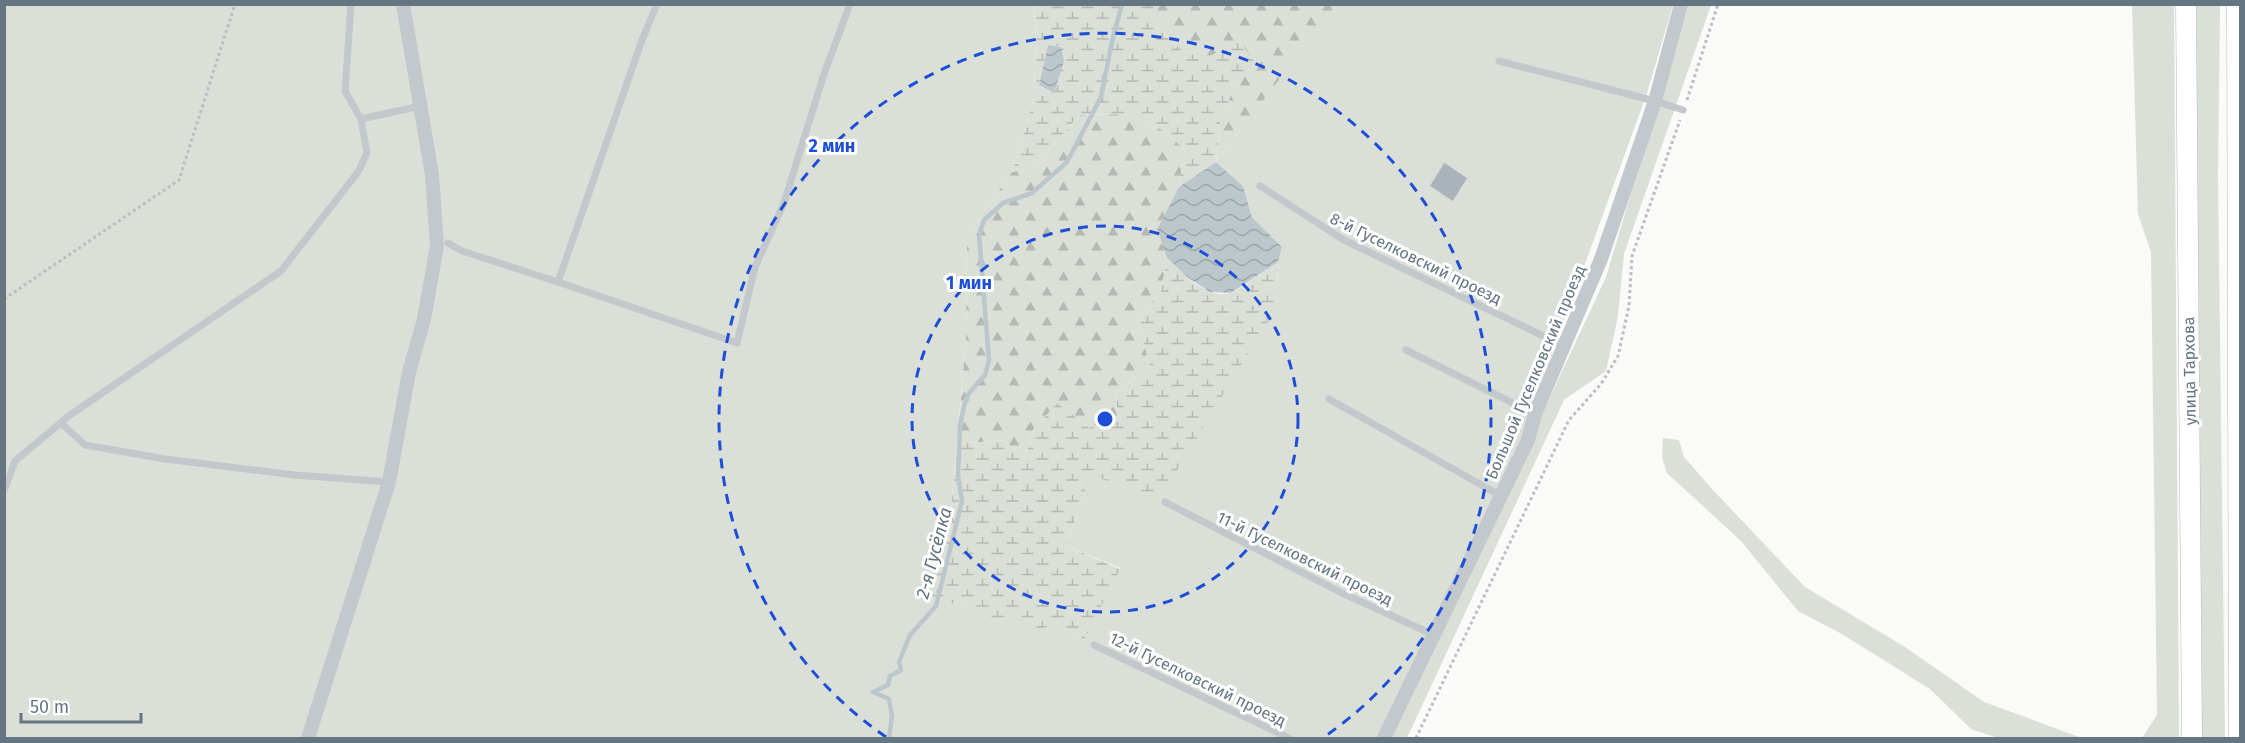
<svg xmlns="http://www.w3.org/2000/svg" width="2245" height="743" font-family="'Fira Sans',sans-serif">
<defs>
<pattern id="forest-firs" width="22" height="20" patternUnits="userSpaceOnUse" patternTransform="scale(1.5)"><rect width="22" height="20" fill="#dadfd7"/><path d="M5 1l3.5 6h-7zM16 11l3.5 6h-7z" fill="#b4b9b4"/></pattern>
<pattern id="wetland-marsh" width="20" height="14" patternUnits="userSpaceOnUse" patternTransform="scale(1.5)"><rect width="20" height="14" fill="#dadfd7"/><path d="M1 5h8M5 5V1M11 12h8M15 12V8" fill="none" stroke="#b4b9b4"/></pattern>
<pattern id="water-waves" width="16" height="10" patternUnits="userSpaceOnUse" patternTransform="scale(1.5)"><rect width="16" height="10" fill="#bbc7cb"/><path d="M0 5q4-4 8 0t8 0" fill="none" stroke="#9ca6aa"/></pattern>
</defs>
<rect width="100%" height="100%" fill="#fafaf8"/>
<!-- green -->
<g fill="#dadfd7">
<path d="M 4,5 L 1034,5 L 1036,39 L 1034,97 L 1012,172 L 967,235 L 966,337 L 950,521 L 931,605 L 956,603 L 981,612 L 1016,613 L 1057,623 L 1084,640 L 1120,568 L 1066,546 L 1091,475 L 1276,308 L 1278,262 L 1282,247 L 1252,217 L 1243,186 L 1216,162 L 1332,9 L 1334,5 L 1673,5 L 1647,93 L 1523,435 L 1378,738 L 5,738 Z"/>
<path d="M 1684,5 L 1711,5 L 1624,254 L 1618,316 L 1606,371 L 1564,400 L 1407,738 L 1391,738 L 1606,277 L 1651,126 Z"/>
<path d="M 2132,5 L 2174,5 L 2179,738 L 2142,738 L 2157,715 L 2151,252 L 2138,214 Z"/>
<path d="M 2191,5 L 2220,5 L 2218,178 L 2225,738 L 2197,738 Z"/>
<path d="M 1663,438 L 1679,440 L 1684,457 L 1712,489 L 1805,587 L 1905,647 L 1984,702 L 2082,738 L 1998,738 L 1971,729 L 1930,689 L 1842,634 L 1798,611 L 1741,541 L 1667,473 L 1662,457 Z"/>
</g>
<!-- forest -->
<g fill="url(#forest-firs)">
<path d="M 1156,5 L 1334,5 L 1333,9 L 1216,162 L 1220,124 L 1233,89 L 1256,64 L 1205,59 L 1181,50 L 1156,25 Z"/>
<path d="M 1124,114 L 1161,129 L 1185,149 L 1179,187 L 1157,229 L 1167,258 L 1161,292 L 1137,318 L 1150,366 L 1116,393 L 1117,416 L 1089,428 L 1057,404 L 1033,430 L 1025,459 L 1004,440 L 957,444 L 966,337 L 967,235 L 1012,172 L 1033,167 L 1080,115 Z"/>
</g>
<!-- wetland -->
<g fill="url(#wetland-marsh)" fill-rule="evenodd">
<path d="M 1034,5 L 1156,5 L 1156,25 L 1181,50 L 1205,59 L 1239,40 L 1256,64 L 1233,89 L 1220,124 L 1216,162 L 1179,187 L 1185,149 L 1161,129 L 1124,114 L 1080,115 L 1033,167 L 1012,172 L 1034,97 L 1036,39 ZM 1048,45 L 1061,47 L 1054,93 L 1039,85 Z"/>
<path d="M 1167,258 C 1183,273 1206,299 1231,293 C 1237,291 1270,267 1278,262 L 1276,308 L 1159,500 L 1091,475 L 1066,546 L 1120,569 L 1084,640 L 1057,623 L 1030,633 L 1016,614 L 994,628 L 981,612 L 956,603 L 930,606 L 950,521 L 957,444 L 1004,440 L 1025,459 L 1033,430 L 1057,403 L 1089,428 L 1117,416 L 1116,393 L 1150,366 L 1137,318 L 1161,292 Z"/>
</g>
<!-- water -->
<g fill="url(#water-waves)">
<path d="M 1048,45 L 1061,47 L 1064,61 L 1054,93 L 1039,85 Z"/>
<path d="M 1216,162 L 1243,186 L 1252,217 L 1282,247 L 1278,262 L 1231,293 L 1210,292 L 1187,277 L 1167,258 L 1157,229 L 1179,187 Z"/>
</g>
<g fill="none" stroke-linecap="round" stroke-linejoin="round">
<!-- stream -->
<path stroke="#bbc7cb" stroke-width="4.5" d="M 889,738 L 892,716 L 889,699 L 873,692 L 888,685 L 890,676 L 901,670 L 899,662 L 910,635 L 936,606 L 962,501 L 958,476 L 960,425 L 965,403 L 969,393 L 985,375 L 989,360 L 979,235 L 984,220 L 1003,203 L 1032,193 L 1067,162 L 1101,97 L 1112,42 L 1122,4"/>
</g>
<!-- building -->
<path fill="#aab3b9" stroke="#dcdcda" stroke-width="1.5" d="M 1444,162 L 1468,178 L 1453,202 L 1429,186 Z"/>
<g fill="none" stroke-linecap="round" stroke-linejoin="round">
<!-- secondary casing -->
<g stroke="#b3babf" stroke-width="21">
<g id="secondary">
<path d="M 2186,4 L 2192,738"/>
<path d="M 2237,4 L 2239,738"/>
</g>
</g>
<!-- path -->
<g stroke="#bbbfc2" stroke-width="3" stroke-dasharray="3 3" stroke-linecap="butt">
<path d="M 1687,100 L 1718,4"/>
<path d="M 4,299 L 179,180 L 235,4"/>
<path d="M 1416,738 L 1569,420 L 1601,384 L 1618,356 L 1629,306 L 1632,256 L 1680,120"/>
</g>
<!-- service -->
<g stroke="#c3c8cc" stroke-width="7">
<path d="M 351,4 L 345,91 L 361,119"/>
<path d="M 657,4 L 642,40 L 558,282 L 737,343 L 755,267 L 784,203 L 824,74 L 850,4"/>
<path d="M 1499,61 L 1655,101 L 1683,110"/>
<path d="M 1260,186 L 1344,240 L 1564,346"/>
<path d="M 448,243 L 462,251 L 558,282"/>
<path d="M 1406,350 L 1535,414"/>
<path d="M 1329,399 L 1501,496"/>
<path d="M 61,423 L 85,445 L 165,459 L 295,475 L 389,482"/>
<path d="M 4,491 L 15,461 L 70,415 L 281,271 L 358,172 L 367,153 L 361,119 L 420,106"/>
<path d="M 1165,502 L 1342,593 L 1434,635"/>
<path d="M 1094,645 L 1289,738"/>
</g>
<!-- minor -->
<g stroke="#c3c8cc" stroke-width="14">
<path d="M 308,738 L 389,482 L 409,372 L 424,319 L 437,246 L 432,175 L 403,4"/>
<path d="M 1384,738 L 1528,440 L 1535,414 L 1601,259 L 1655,101 L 1681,4"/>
</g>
<!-- secondary -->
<use href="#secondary" stroke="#fff" stroke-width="20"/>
</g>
<!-- distance rings -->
<g fill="none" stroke="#1d4ed8" stroke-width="3" stroke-dasharray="10 8">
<circle cx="1105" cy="419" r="193"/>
<path d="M886 737A386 386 0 1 1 1324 737"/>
</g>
<g text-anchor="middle" stroke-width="6" stroke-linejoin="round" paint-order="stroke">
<!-- street labels -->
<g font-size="16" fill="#657683" stroke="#fff">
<text transform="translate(1416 258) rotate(26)" y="6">8-й Гуселковский проезд</text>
<text transform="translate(2189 371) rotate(-91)" y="6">улица Тархова</text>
<text transform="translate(1535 372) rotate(-67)" y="6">Большой Гуселковский проезд</text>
<text transform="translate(1305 558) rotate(26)" y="6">11-й Гуселковский проезд</text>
<text transform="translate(1198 679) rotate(26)" y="6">12-й Гуселковский проезд</text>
</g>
<!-- water labels -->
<g font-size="18" font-style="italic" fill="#60757c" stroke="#fff">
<text transform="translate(934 553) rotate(-75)" y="6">2-я Гусёлка</text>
</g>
</g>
<circle cx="1105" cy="419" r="9" fill="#1d4ed8" stroke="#fff" stroke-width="3"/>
<g font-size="18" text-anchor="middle" font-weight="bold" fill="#1d4ed8" stroke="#fff" stroke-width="6" stroke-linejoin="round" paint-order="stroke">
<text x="832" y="152">2 мин</text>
<text x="969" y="289">1 мин</text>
</g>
<!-- border -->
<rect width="2245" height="743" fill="none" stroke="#657683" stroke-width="12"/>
<!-- scale -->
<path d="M21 713v9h120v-9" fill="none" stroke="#657683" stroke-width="3"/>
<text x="30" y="713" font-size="18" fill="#657683" stroke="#ffffff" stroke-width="4.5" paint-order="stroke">50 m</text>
</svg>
